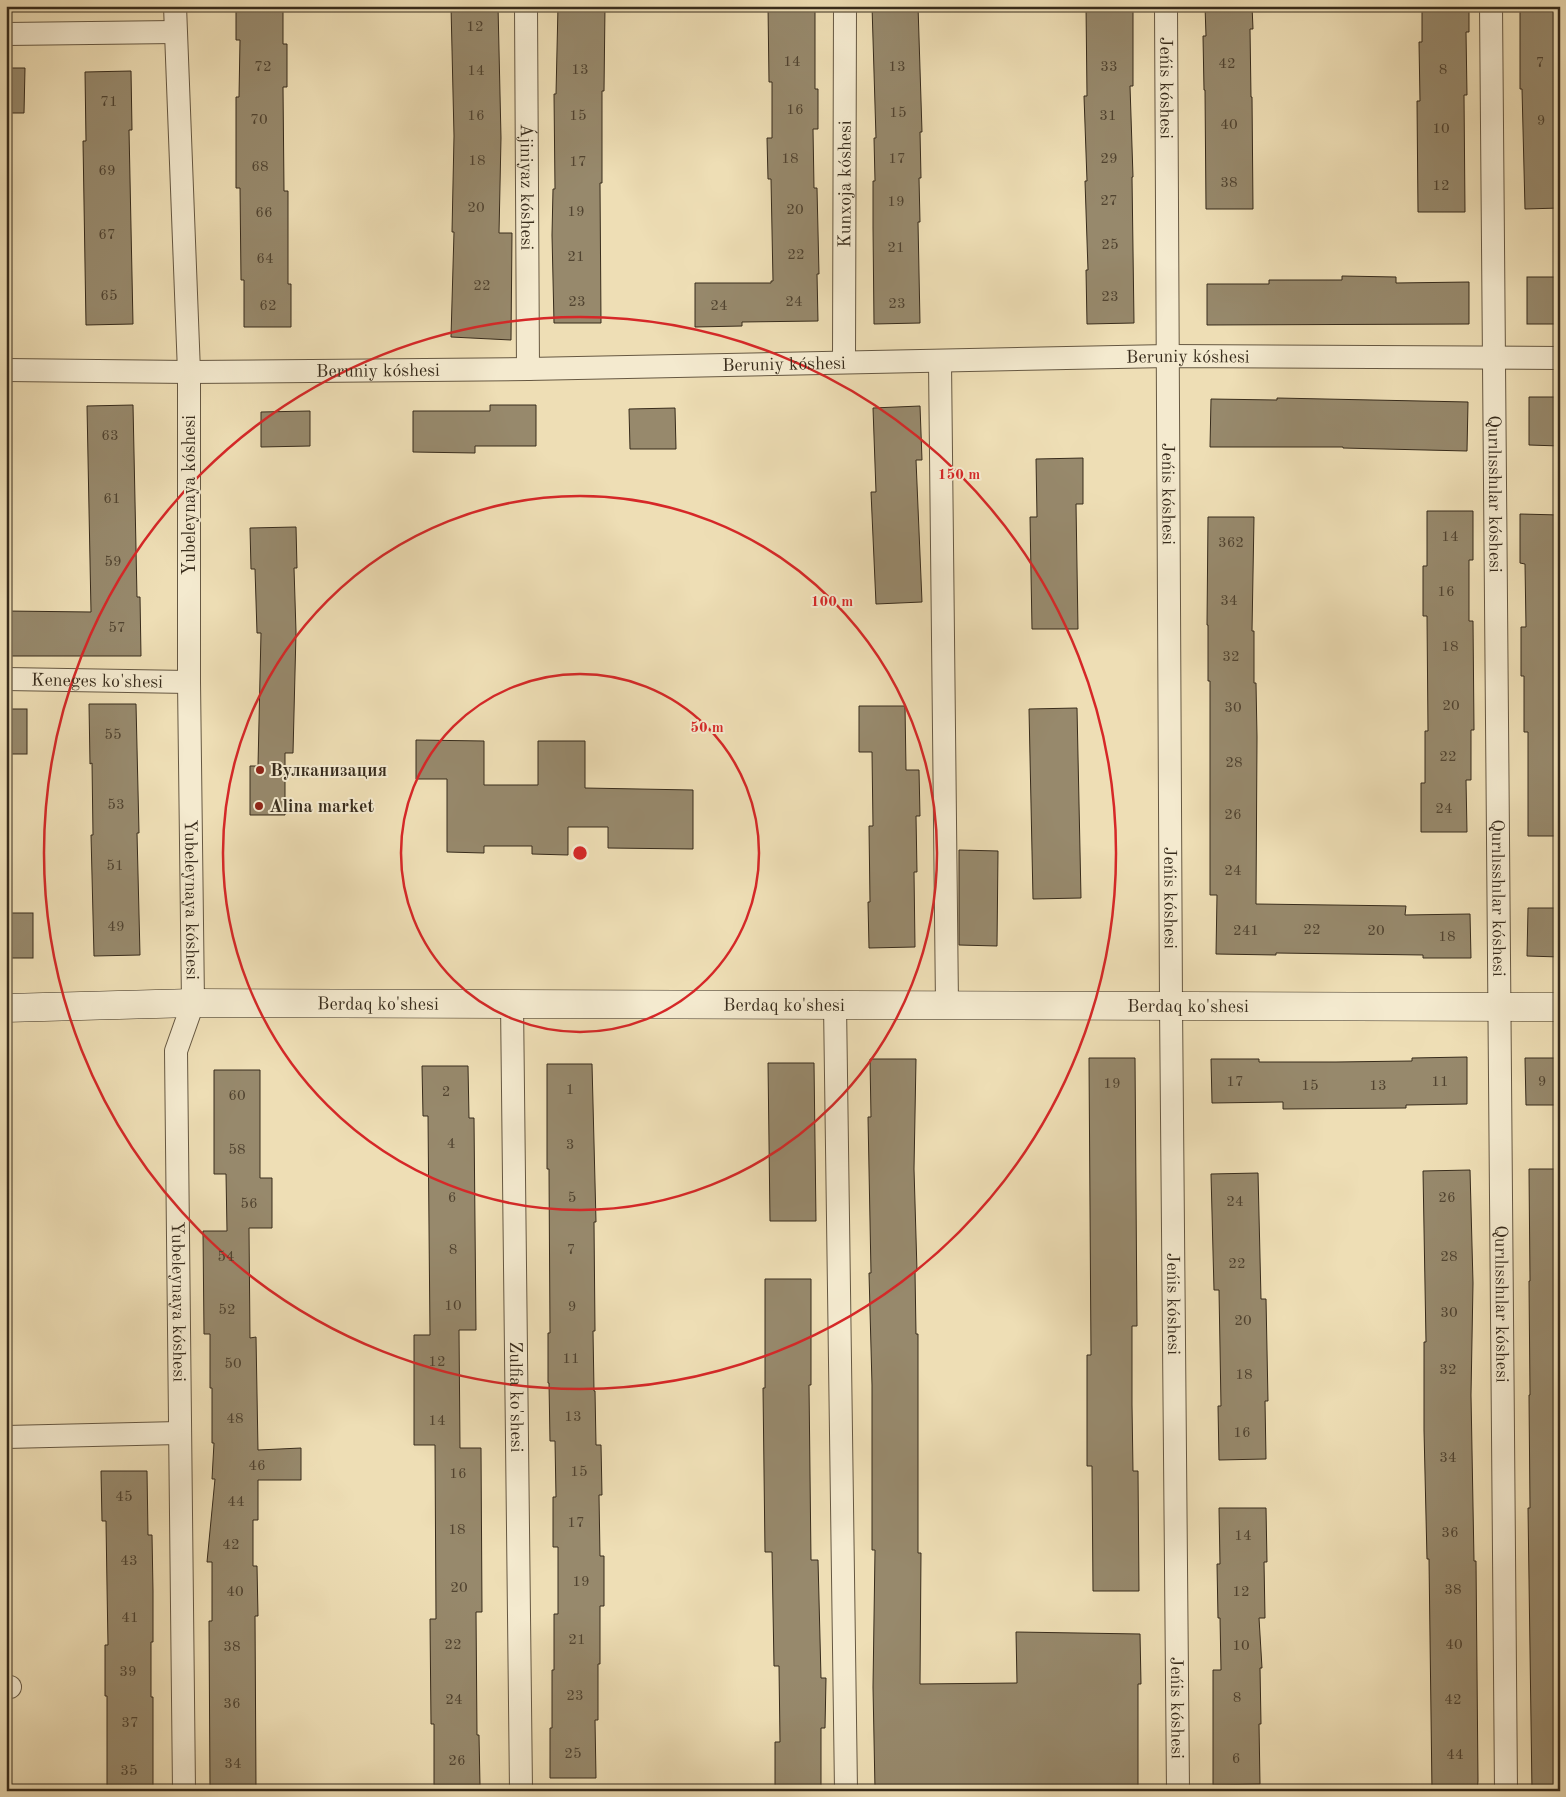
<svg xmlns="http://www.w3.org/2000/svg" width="1566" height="1797" font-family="'Old Standard TT',serif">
<rect width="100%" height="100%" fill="#eedeb5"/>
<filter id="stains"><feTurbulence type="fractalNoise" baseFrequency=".004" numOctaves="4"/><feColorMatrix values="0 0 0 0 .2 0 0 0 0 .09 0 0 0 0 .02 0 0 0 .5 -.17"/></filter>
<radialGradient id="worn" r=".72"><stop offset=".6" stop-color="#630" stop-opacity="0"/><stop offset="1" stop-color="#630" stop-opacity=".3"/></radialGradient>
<!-- building -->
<g fill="#97896c" stroke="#382c1c">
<path d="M 236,6 L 283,6 L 283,44 L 287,44 L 287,87 L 283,87 L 284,191 L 288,191 L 288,284 L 291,284 L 291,327 L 244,327 L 244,280 L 241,280 L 240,188 L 236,188 L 236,97 L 239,97 L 240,40 L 236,40 Z"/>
<path d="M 451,6 L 498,6 L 501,138 L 499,233 L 512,233 L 511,340 L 451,337 L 454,232 L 452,232 L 454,136 Z"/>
<path d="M 558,6 L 605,6 L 604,91 L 602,91 L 602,183 L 600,183 L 601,323 L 554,323 L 552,235 L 553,189 L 555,189 L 554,94 L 556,94 Z"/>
<path d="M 768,6 L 815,6 L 815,89 L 818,89 L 818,129 L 813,129 L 814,188 L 817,188 L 819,274 L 817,274 L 818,321 L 742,322 L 742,326 L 695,327 L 695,283 L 771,283 L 771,281 L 773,281 L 771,179 L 768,179 L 767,138 L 772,138 L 772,82 L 769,82 Z"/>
<path d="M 872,6 L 918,6 L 922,132 L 920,132 L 921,178 L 919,178 L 920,222 L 918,222 L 920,323 L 874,324 L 873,227 L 873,181 L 875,181 L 874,138 L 876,138 Z"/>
<path d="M 1086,6 L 1133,6 L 1133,86 L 1130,86 L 1133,177 L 1132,177 L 1134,323 L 1087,324 L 1086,270 L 1088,270 L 1085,181 L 1087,181 L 1084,96 L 1087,96 Z"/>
<path d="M 1205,6 L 1252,6 L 1253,29 L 1250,29 L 1251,97 L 1252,97 L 1253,209 L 1206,209 L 1205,90 L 1204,90 L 1203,36 L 1206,36 Z"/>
<path d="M 1422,6 L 1469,6 L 1469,32 L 1466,32 L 1467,95 L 1464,95 L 1465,212 L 1418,212 L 1417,101 L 1420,101 L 1419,42 L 1422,42 Z"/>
<path d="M 1520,6 L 1560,6 L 1560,208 L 1525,209 L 1522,89 L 1520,89 Z"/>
<path d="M 6,68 L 25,68 L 24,113 L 6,113 Z"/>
<path d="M 131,71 L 132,130 L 129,130 L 133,324 L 86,325 L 83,141 L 86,141 L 85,72 Z"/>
<path d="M 1342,276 L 1396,277 L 1396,283 L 1469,282 L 1469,324 L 1207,325 L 1207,284 L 1269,284 L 1269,280 L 1342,280 Z"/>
<rect x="1527" y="277" width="33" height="47"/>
<path d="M 1529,397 L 1560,397 L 1560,446 L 1529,445 Z"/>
<path d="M 1277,398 L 1468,402 L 1467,451 L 1343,448 L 1343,447 L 1210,447 L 1211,399 L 1277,400 Z"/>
<path d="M 133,405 L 137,597 L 140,597 L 141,656 L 6,656 L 6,611 L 91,612 L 87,406 Z"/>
<path d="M 490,405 L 536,405 L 536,446 L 475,446 L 475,453 L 413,452 L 413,411 L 490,411 Z"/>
<path d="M 920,406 L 922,460 L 916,460 L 922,602 L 876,604 L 871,492 L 876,492 L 873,408 Z"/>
<path d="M 675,408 L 676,449 L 630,449 L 629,409 Z"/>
<path d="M 310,411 L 310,446 L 261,447 L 261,412 Z"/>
<path d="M 1083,458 L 1083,504 L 1076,504 L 1078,629 L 1032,629 L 1030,517 L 1037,517 L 1036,459 Z"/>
<path d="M 1427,511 L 1473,511 L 1473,560 L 1469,560 L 1469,621 L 1473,621 L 1474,730 L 1471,730 L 1471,780 L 1466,780 L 1467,832 L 1421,832 L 1421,783 L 1425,783 L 1425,731 L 1428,731 L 1427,616 L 1423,616 L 1423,566 L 1427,566 Z"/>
<path d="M 1520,514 L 1560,515 L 1560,836 L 1528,836 L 1528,732 L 1524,732 L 1524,676 L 1521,676 L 1521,627 L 1526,627 L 1525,564 L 1520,563 Z"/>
<path d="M 1208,517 L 1254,517 L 1252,631 L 1254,631 L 1254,683 L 1256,683 L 1257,737 L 1256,904 L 1406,906 L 1405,915 L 1470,914 L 1471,958 L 1423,958 L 1423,955 L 1276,953 L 1276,955 L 1216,954 L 1217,895 L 1210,895 L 1210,681 L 1208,681 L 1208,625 L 1207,625 Z"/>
<path d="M 296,527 L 297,568 L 294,568 L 296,632 L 293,753 L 285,753 L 285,815 L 250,815 L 250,766 L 258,766 L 261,633 L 257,633 L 255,569 L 251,569 L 250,528 Z"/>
<path d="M 89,704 L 136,704 L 139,833 L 137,833 L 140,955 L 94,956 L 91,835 L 93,835 L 92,763 L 90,764 Z"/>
<path d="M 859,706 L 905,706 L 906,770 L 919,770 L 920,816 L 916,816 L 917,872 L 914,872 L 915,947 L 869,948 L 868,902 L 870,902 L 869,826 L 873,826 L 872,752 L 859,752 Z"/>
<path d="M 1077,708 L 1081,898 L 1033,899 L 1029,709 Z"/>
<rect x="6" y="709" width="21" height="45"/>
<path d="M 416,740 L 484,741 L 484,785 L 538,785 L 538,741 L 585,741 L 585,788 L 693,790 L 693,849 L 608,848 L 608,827 L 568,827 L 568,855 L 532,854 L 532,846 L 484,846 L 484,853 L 447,852 L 447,779 L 416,779 Z"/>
<path d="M 959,850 L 998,851 L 997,946 L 959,945 Z"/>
<path d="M 1528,908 L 1560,908 L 1560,957 L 1527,956 Z"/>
<rect x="6" y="913" width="27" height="45"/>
<path d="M 1467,1057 L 1467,1104 L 1406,1105 L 1406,1108 L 1283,1109 L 1283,1102 L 1212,1103 L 1211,1059 L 1259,1059 L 1259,1062 L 1336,1062 L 1412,1061 L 1412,1058 Z"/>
<path d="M 1089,1058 L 1135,1058 L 1137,1326 L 1132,1326 L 1132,1405 L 1133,1471 L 1138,1471 L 1139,1591 L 1093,1591 L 1092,1466 L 1087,1466 L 1087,1355 L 1091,1355 Z"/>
<path d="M 1525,1058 L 1560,1058 L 1560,1105 L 1526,1105 Z"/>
<path d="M 870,1059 L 916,1059 L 914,1169 L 917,1271 L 915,1271 L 916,1334 L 918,1334 L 918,1553 L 921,1553 L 920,1684 L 1017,1683 L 1016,1632 L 1140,1634 L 1141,1684 L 1138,1684 L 1138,1791 L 875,1789 L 873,1687 L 875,1550 L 872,1550 L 872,1385 L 869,1273 L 871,1273 L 868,1117 L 871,1117 Z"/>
<path d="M 768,1063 L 814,1063 L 816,1221 L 770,1221 Z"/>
<path d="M 547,1064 L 592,1064 L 596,1222 L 594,1222 L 595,1331 L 593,1331 L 594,1391 L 595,1391 L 596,1445 L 601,1445 L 602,1495 L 599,1495 L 600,1556 L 604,1556 L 604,1606 L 600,1606 L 600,1664 L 598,1664 L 598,1720 L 595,1720 L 596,1778 L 550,1778 L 550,1728 L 552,1728 L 552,1670 L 554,1670 L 554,1614 L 558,1614 L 558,1547 L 553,1547 L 553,1497 L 556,1497 L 555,1441 L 550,1441 L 549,1383 L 548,1383 L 548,1333 L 550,1333 L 549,1169 L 547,1169 Z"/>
<path d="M 422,1066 L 468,1066 L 469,1118 L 474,1118 L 476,1330 L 459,1330 L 460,1448 L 481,1448 L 482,1612 L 476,1612 L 477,1735 L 479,1735 L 480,1785 L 434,1785 L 434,1724 L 431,1724 L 430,1619 L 436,1619 L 435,1445 L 414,1445 L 414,1335 L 430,1335 L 428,1116 L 423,1116 Z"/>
<path d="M 214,1070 L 260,1070 L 260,1178 L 272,1178 L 272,1228 L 249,1228 L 250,1338 L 256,1337 L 258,1450 L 301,1448 L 301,1480 L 258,1480 L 258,1520 L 253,1520 L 253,1566 L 257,1566 L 258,1616 L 255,1616 L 256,1788 L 210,1788 L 209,1621 L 212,1621 L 212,1562 L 207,1562 L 215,1479 L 212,1479 L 214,1443 L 212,1443 L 212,1388 L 210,1388 L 210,1334 L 204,1334 L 203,1231 L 227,1231 L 226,1174 L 214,1174 Z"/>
<path d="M 1529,1169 L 1560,1169 L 1560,1791 L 1532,1791 L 1528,1508 L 1530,1508 L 1529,1395 L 1530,1395 L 1529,1281 L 1530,1281 Z"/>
<path d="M 1470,1170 L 1473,1283 L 1471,1395 L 1474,1561 L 1476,1561 L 1478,1781 L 1477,1791 L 1432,1791 L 1429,1559 L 1427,1559 L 1424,1430 L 1424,1342 L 1426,1342 L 1423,1171 Z"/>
<path d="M 1258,1173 L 1261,1299 L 1266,1299 L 1268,1401 L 1265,1401 L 1266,1459 L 1219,1460 L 1218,1406 L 1221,1406 L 1219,1290 L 1214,1290 L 1211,1174 Z"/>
<path d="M 765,1279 L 811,1279 L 811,1385 L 809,1385 L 811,1560 L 818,1560 L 821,1678 L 826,1678 L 825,1728 L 821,1728 L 821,1791 L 775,1791 L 775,1742 L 780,1742 L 779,1666 L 774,1666 L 772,1552 L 765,1552 L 763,1388 L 765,1388 Z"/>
<path d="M 101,1471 L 147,1471 L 148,1535 L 152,1535 L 153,1591 L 153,1642 L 151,1642 L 151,1697 L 153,1697 L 153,1791 L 107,1791 L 107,1696 L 105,1696 L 105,1645 L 108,1645 L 107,1586 L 106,1521 L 102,1521 Z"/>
<path d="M 1219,1508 L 1266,1508 L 1267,1562 L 1264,1562 L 1265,1618 L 1259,1618 L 1262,1668 L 1260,1668 L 1261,1724 L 1259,1724 L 1260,1784 L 1213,1785 L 1213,1670 L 1221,1670 L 1220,1618 L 1218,1618 L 1217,1564 L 1220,1564 Z"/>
</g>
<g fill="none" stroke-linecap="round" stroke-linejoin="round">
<!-- street casing -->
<g stroke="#665842" stroke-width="24">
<g id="street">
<path id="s1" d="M 175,6 L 189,372 L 189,682 L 193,1003 L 176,1051 L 184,1791"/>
<path id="s2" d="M 526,6 L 528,369"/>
<path id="s3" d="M 1166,6 L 1171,1005 L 1178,1791"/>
<path id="s4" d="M 1491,6 L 1506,1791"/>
<path d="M 6,34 L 175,32"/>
<path id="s5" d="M 844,362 L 845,6"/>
<path d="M 940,362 L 947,1005"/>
<path id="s6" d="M 6,370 L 189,372 L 528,369 L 1168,356 L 1560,358"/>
<path id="s7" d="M 6,679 L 189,682"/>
<path id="s8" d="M 512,1003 L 521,1791"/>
<path d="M 835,1004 L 846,1791"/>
<path d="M 6,1437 L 179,1433"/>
<path d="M 6,1687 L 10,1687"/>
</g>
</g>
<!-- secondary casing -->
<g stroke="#382c1c" stroke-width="29">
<g id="secondary">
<path id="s9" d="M 6,1008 L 193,1003 L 1560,1007"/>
</g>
</g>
<!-- street -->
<use href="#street" stroke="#f4eacf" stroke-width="22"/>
<!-- secondary -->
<use href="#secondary" stroke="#f4eacf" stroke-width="28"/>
</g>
<!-- distance rings -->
<g fill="none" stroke="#d62828" stroke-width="2.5">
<circle cx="580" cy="853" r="179"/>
<circle cx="580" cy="853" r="357"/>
<circle cx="580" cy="853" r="536"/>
</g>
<!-- markers -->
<g fill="#8f2418" stroke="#f4eacf" stroke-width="2">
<circle cx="260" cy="770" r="5"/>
<circle cx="259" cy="806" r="5"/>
</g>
<g text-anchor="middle" stroke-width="4" stroke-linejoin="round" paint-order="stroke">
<!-- number labels -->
<g font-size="15" fill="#504330">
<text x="475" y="31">12</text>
<text x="792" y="66">14</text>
<text x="1540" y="67">7</text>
<text x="1227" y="68">42</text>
<text x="263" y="71">72</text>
<text x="897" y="71">13</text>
<text x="1109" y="71">33</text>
<text x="580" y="74">13</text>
<text x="1443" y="74">8</text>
<text x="476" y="75">14</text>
<text x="109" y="106">71</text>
<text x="795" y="114">16</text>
<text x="898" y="117">15</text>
<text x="476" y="120">16</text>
<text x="578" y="120">15</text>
<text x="1108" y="120">31</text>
<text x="259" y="124">70</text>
<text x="1541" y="125">9</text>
<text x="1229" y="129">40</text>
<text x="1441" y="133">10</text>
<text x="790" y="163">18</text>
<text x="897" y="163">17</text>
<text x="1109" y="163">29</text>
<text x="477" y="165">18</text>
<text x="578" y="166">17</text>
<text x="260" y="171">68</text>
<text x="107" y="175">69</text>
<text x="1229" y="187">38</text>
<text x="1441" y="190">12</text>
<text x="1109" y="205">27</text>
<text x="896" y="206">19</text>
<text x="476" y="212">20</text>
<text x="795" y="214">20</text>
<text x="576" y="216">19</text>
<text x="264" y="217">66</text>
<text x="107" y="239">67</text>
<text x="1110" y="249">25</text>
<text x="896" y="252">21</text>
<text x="796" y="259">22</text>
<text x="576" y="261">21</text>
<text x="265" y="263">64</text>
<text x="482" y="290">22</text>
<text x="109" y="300">65</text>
<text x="1110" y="301">23</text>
<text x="577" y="306">23</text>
<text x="794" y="306">24</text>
<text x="897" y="308">23</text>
<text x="268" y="310">62</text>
<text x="719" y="310">24</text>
<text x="110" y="440">63</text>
<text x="112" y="503">61</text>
<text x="1450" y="541">14</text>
<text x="1231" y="547">362</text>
<text x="113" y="566">59</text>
<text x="1446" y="596">16</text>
<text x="1229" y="605">34</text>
<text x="117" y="632">57</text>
<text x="1450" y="651">18</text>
<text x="1231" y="661">32</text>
<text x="1451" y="710">20</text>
<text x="1233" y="712">30</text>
<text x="113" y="739">55</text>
<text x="1448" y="761">22</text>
<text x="1234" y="767">28</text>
<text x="116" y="809">53</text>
<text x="1444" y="813">24</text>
<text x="1233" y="819">26</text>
<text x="115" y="870">51</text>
<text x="1233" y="875">24</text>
<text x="116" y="931">49</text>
<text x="1312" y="934">22</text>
<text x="1246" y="935">241</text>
<text x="1376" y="935">20</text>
<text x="1447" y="941">18</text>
<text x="1235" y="1086">17</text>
<text x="1440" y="1086">11</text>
<text x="1542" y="1086">9</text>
<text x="1112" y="1088">19</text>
<text x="1310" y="1090">15</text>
<text x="1378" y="1090">13</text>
<text x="570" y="1094">1</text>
<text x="446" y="1096">2</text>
<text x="237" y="1100">60</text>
<text x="451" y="1148">4</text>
<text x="570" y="1149">3</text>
<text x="237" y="1154">58</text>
<text x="452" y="1202">6</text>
<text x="572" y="1202">5</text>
<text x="1447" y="1202">26</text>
<text x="1235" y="1206">24</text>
<text x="249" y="1208">56</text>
<text x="453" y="1254">8</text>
<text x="571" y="1254">7</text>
<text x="226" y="1261">54</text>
<text x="1449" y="1261">28</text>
<text x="1237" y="1268">22</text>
<text x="453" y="1310">10</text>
<text x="572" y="1311">9</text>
<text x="227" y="1314">52</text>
<text x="1449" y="1317">30</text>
<text x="1243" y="1325">20</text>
<text x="571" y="1363">11</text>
<text x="437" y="1366">12</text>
<text x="233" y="1368">50</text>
<text x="1448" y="1374">32</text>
<text x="1244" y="1379">18</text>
<text x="573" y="1421">13</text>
<text x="235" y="1423">48</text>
<text x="437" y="1425">14</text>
<text x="1242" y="1437">16</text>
<text x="1448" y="1462">34</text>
<text x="257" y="1470">46</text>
<text x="579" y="1476">15</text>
<text x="458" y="1478">16</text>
<text x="124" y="1501">45</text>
<text x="236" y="1506">44</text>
<text x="576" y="1527">17</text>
<text x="457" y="1534">18</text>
<text x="1450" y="1537">36</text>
<text x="1243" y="1540">14</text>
<text x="231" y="1549">42</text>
<text x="129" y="1565">43</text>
<text x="581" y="1586">19</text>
<text x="459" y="1592">20</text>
<text x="1453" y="1594">38</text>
<text x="235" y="1596">40</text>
<text x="1241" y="1596">12</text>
<text x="130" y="1622">41</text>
<text x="577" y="1644">21</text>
<text x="453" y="1649">22</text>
<text x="1454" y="1649">40</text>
<text x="1241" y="1650">10</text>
<text x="232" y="1651">38</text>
<text x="128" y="1676">39</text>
<text x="575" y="1700">23</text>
<text x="1237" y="1702">8</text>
<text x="454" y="1704">24</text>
<text x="1453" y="1704">42</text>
<text x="232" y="1708">36</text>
<text x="130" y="1727">37</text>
<text x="573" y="1758">25</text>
<text x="1455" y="1759">44</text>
<text x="1236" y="1763">6</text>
<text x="457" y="1765">26</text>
<text x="233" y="1768">34</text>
<text x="129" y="1775">35</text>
</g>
<!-- street labels -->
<g font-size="18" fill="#382c1c" stroke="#f4eacf">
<text dy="6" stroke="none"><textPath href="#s3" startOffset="82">Jeńis kóshesi</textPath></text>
<text dy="6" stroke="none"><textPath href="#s5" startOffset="178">Kunxoja kóshesi</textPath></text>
<text dy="6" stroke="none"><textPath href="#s2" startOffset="181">Ájiniyaz kóshesi</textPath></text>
<text dy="6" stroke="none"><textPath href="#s6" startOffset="1182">Beruniy kóshesi</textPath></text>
<text dy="6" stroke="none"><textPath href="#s6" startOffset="778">Beruniy kóshesi</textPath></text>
<text dy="6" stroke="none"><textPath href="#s6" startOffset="372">Beruniy kóshesi</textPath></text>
<text dy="6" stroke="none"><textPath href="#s3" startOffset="488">Jeńis kóshesi</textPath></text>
<text dy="6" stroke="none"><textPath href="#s4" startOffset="488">Qurılısshılar kóshesi</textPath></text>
<text transform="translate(189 495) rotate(-90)" y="6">Yubeleynaya kóshesi</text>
<text dy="6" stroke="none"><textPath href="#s7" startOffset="91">Keneges ko'shesi</textPath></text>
<text dy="6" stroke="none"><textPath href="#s4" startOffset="892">Qurılısshılar kóshesi</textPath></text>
<text dy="6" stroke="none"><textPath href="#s3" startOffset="892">Jeńis kóshesi</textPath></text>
<text dy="6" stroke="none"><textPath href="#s1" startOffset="894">Yubeleynaya kóshesi</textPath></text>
<text dy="6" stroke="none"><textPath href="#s9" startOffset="372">Berdaq ko'shesi</textPath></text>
<text dy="6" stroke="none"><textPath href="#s9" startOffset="778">Berdaq ko'shesi</textPath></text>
<text dy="6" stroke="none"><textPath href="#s9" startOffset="1182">Berdaq ko'shesi</textPath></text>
<text dy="6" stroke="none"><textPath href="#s1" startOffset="1299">Yubeleynaya kóshesi</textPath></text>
<text dy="6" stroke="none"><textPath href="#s3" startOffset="1298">Jeńis kóshesi</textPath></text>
<text dy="6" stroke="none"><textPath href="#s4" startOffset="1298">Qurılısshılar kóshesi</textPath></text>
<text dy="6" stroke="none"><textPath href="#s8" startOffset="394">Zulfia ko'shesi</textPath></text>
<text dy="6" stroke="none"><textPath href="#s3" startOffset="1702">Jeńis kóshesi</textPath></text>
</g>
<!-- poi labels -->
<g font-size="18" font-weight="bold" fill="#382c1c" stroke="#f4eacf" text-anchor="start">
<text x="270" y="776">Вулканизация</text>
<text x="269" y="812">Alina market</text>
</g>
</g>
<circle cx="580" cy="853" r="8" fill="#d62828" stroke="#f4eacf" stroke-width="2.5"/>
<g font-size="15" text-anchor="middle" font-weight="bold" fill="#d62828" stroke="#f4eacf" stroke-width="4" stroke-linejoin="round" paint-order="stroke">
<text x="959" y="479">150 m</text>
<text x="832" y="606">100 m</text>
<text x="707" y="732">50 m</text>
</g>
<!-- margin -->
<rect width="1566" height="1797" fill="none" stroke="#eedeb5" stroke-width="25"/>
<rect x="8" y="8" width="1551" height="1782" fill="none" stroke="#382c1c" stroke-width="2.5"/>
<rect x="12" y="12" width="1541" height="1772" fill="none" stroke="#382c1c"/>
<rect width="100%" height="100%" filter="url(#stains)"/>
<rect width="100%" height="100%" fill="url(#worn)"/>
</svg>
